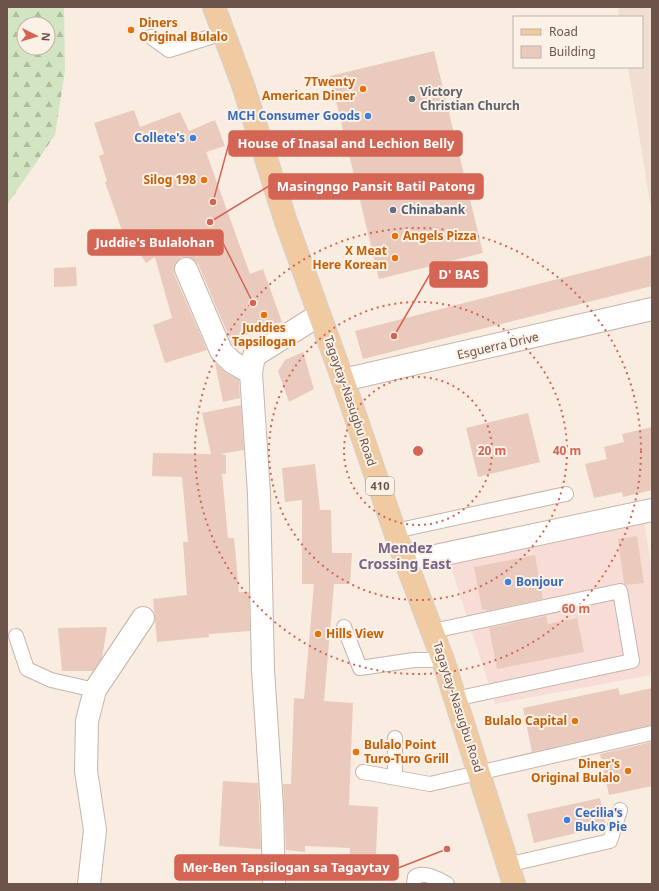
<svg xmlns="http://www.w3.org/2000/svg" width="659" height="891" font-family="'Noto Sans',sans-serif">
<defs>
<pattern id="forest-firs" width="22" height="20" patternUnits="userSpaceOnUse"><rect width="22" height="20" fill="#d3e4c2"/><path d="M5 1l3.5 6h-7zM16 11l3.5 6h-7z" fill="#afbba0"/></pattern>
</defs>
<rect width="100%" height="100%" fill="#f9ede1"/>
<!-- residential -->
<path fill="#efded1" d="M 618,7 L 652,7 L 652,214 L 628,67 L 642,67 L 642,17 L 619,17 Z"/>
<!-- commercial -->
<path fill="#f8ddd6" d="M 644,522 L 652,570 L 652,675 L 495,704 L 449,561 Z"/>
<!-- forest -->
<path fill="url(#forest-firs)" fill-rule="evenodd" d="M 7,7 L 64,7 L 65,71 L 55,135 L 7,205 ZM 24,24 L 48,24 L 48,48 L 24,48 Z"/>
<!-- building -->
<g fill="#eacabc">
<path d="M 434,51 L 483,253 L 379,279 L 330,76 Z"/>
<path d="M 134,110 L 140,127 L 180,112 L 189,131 L 215,120 L 225,146 L 206,152 L 250,274 L 263,269 L 282,322 L 232,340 L 233,346 L 198,264 L 193,259 L 187,257 L 181,257 L 176,262 L 174,268 L 174,274 L 207,350 L 165,363 L 153,325 L 172,318 L 155,257 L 146,263 L 135,246 L 131,248 L 121,228 L 105,182 L 107,181 L 99,156 L 104,154 L 94,123 Z"/>
<path d="M 652,255 L 652,286 L 363,359 L 355,331 Z"/>
<path d="M 76,267 L 77,286 L 54,287 L 54,268 Z"/>
<path d="M 303,352 L 314,389 L 289,402 L 278,371 L 285,360 Z"/>
<path d="M 215,363 L 226,373 L 239,380 L 240,398 L 223,402 Z"/>
<path d="M 241,405 L 244,450 L 220,454 L 226,455 L 226,474 L 222,474 L 228,538 L 234,538 L 239,592 L 249,592 L 250,631 L 209,634 L 209,637 L 157,642 L 153,599 L 187,595 L 183,542 L 188,542 L 182,477 L 152,476 L 153,453 L 211,454 L 202,413 Z"/>
<path d="M 528,413 L 540,462 L 478,477 L 466,428 Z"/>
<path d="M 652,427 L 652,490 L 623,497 L 622,492 L 594,498 L 585,464 L 607,459 L 604,447 L 624,442 L 622,434 Z"/>
<path d="M 315,464 L 320,510 L 331,510 L 332,553 L 352,553 L 350,584 L 334,584 L 324,701 L 353,703 L 349,805 L 378,807 L 375,878 L 349,877 L 350,848 L 305,846 L 305,852 L 286,850 L 283,784 L 291,784 L 294,698 L 304,699 L 314,584 L 302,584 L 302,500 L 285,502 L 282,468 Z"/>
<path d="M 637,536 L 644,583 L 626,585 L 624,584 L 618,539 Z"/>
<path d="M 535,555 L 543,599 L 486,611 L 486,609 L 482,610 L 474,567 Z"/>
<path d="M 546,616 L 548,624 L 577,618 L 584,652 L 497,669 L 489,628 Z"/>
<path d="M 107,627 L 102,658 L 93,671 L 62,671 L 58,628 Z"/>
<path d="M 618,688 L 620,695 L 652,688 L 652,725 L 532,752 L 523,708 Z"/>
<path d="M 652,742 L 652,786 L 609,795 L 600,754 Z"/>
<path d="M 223,781 L 258,783 L 261,849 L 219,846 Z"/>
<path d="M 600,798 L 606,826 L 534,843 L 527,814 Z"/>
</g>
<g fill="none" stroke-linecap="round" stroke-linejoin="round">
<!-- lane casing -->
<g stroke="#c7b4aa" stroke-width="16">
<g id="lane">
<path d="M 151,37 L 169,50 L 223,33"/>
<path d="M 395,531 L 566,494"/>
<path d="M 344,627 L 360,668 L 414,660 L 443,660"/>
<path d="M 433,631 L 620,591 L 632,661 L 464,697 L 457,701"/>
<path d="M 16,636 L 27,669 L 51,680 L 95,690"/>
<path d="M 363,772 L 430,784 L 652,733"/>
<path d="M 395,776 L 395,738"/>
<path d="M 507,865 L 610,841 L 620,810"/>
<path d="M 414,884 L 415,877 C 423,871 439,879 447,884"/>
</g>
</g>
<!-- street casing -->
<g stroke="#c7b4aa" stroke-width="24">
<g id="street">
<path d="M 186,269 L 221,351 L 232,362 L 251,373"/>
<path d="M 343,380 L 652,309"/>
<path d="M 407,562 L 652,510"/>
<path d="M 89,884 L 95,830 L 86,771 L 87,721 L 95,690 L 143,618"/>
<path d="M 274,884 L 272,807 L 263,670 L 259,494 L 251,373 L 254,356 L 319,315"/>
</g>
</g>
<!-- primary casing -->
<g stroke="#d6cfcd" stroke-width="24">
<path id="primary" d="M 214,7 L 244,88 L 285,219 L 343,380 L 398,541 L 443,660 L 514,884"/>
</g>
<!-- lane -->
<use href="#lane" stroke="#fff" stroke-width="14"/>
<!-- street -->
<use href="#street" stroke="#fff" stroke-width="22"/>
<!-- primary -->
<use href="#primary" stroke="#f0caa1" stroke-width="22"/>
</g>
<!-- distance rings -->
<g fill="none" stroke="#d46454" stroke-width="2" stroke-dasharray="2 4">
<circle cx="418" cy="451" r="74"/>
<circle cx="418" cy="451" r="149"/>
<circle cx="418" cy="451" r="223"/>
</g>
<!-- markers -->
<g fill="#e8710a" stroke="#fcf1e7" stroke-width="1.5">
<circle cx="131" cy="30" r="4"/>
<circle cx="363" cy="89" r="4"/>
<circle cx="204" cy="180" r="4"/>
<circle cx="395" cy="236" r="4"/>
<circle cx="395" cy="258" r="4"/>
<circle cx="264" cy="315" r="4"/>
<circle cx="318" cy="634" r="4"/>
<circle cx="575" cy="721" r="4"/>
<circle cx="356" cy="752" r="4"/>
<circle cx="628" cy="771" r="4"/>
</g>
<circle fill="#6b7280" stroke="#fcf1e7" stroke-width="1.5" cx="412" cy="99" r="4"/>
<g fill="#3f7fe0" stroke="#fcf1e7" stroke-width="1.5">
<circle cx="368" cy="116" r="4"/>
<circle cx="193" cy="138" r="4"/>
<circle cx="508" cy="582" r="4"/>
<circle cx="567" cy="820" r="4"/>
</g>
<circle fill="#5c6f8a" stroke="#fcf1e7" stroke-width="1.5" cx="393" cy="210" r="4"/>
<g text-anchor="middle" stroke-width="4" stroke-linejoin="round" paint-order="stroke">
<!-- shield labels -->
<rect fill="#fcf1e7" stroke="#97837a" stroke-width="1" x="366" y="477" width="28" height="18" rx="3"/>
<g font-size="11" font-weight="bold" fill="#6c544b">
<text x="380" y="490">410</text>
</g>
<!-- food labels -->
<g font-size="12" font-weight="bold" fill="#c56008" stroke="#fcf1e7" text-anchor="end">
<text x="139" y="27" text-anchor="start">Diners<tspan x="139" dy="14">Original Bulalo</tspan></text>
<text x="355" y="86">7Twenty<tspan x="355" dy="14">American Diner</tspan></text>
<text x="196" y="184">Silog 198</text>
<text x="403" y="240" text-anchor="start">Angels Pizza</text>
<text x="387" y="255">X Meat<tspan x="387" dy="14">Here Korean</tspan></text>
<text x="264" y="332" text-anchor="middle">Juddies<tspan x="264" dy="14">Tapsilogan</tspan></text>
<text x="326" y="638" text-anchor="start">Hills View</text>
<text x="567" y="725">Bulalo Capital</text>
<text x="364" y="749" text-anchor="start">Bulalo Point<tspan x="364" dy="14">Turo-Turo Grill</tspan></text>
<text x="620" y="768">Diner's<tspan x="620" dy="14">Original Bulalo</tspan></text>
</g>
<!-- worship labels -->
<g font-size="12" font-weight="bold" fill="#5b616d" stroke="#fcf1e7" text-anchor="start">
<text x="420" y="96">Victory<tspan x="420" dy="14">Christian Church</tspan></text>
</g>
<!-- shop labels -->
<g font-size="12" font-weight="bold" fill="#366cbe" stroke="#fcf1e7" text-anchor="end">
<text x="360" y="120">MCH Consumer Goods</text>
<text x="185" y="142">Collete's</text>
<text x="516" y="586" text-anchor="start">Bonjour</text>
<text x="575" y="817" text-anchor="start">Cecilia's<tspan x="575" dy="14">Buko Pie</tspan></text>
</g>
<!-- service labels -->
<g font-size="12" font-weight="bold" fill="#4e5e75" stroke="#fcf1e7" text-anchor="start">
<text x="401" y="214">Chinabank</text>
</g>
<!-- street labels -->
<g font-size="12" fill="#6c544b" stroke="#fcf1e7">
<text transform="translate(498 346) rotate(-13)" y="4">Esguerra Drive</text>
<text transform="translate(350 401) rotate(71)" y="4">Tagaytay-Nasugbu Road</text>
<text transform="translate(458 707) rotate(72)" y="4">Tagaytay-Nasugbu Road</text>
</g>
<!-- quarter labels -->
<g font-size="14" font-weight="bold" fill="#796489" stroke="#fcf1e7">
<text x="405" y="553">Mendez<tspan x="405" dy="16">Crossing East</tspan></text>
</g>
</g>
<circle cx="418" cy="451" r="6" fill="#d46454" stroke="#fcf1e7" stroke-width="2"/>
<g font-size="12" text-anchor="middle" font-weight="bold" fill="#d46454" stroke="#fcf1e7" stroke-width="4" stroke-linejoin="round" paint-order="stroke">
<text x="492" y="455">20 m</text>
<text x="567" y="455">40 m</text>
<text x="576" y="613">60 m</text>
</g>
<!-- callouts -->
<path fill="none" stroke="#d46454" stroke-width="1.5" d="M213 202L229 143M210 222L269 186M253 303L223 243M394 336L430 274M447 849L398 868"/>
<g fill="#d46454" stroke="#fcf1e7" stroke-width="1.5">
<circle cx="213" cy="202" r="4"/>
<circle cx="210" cy="222" r="4"/>
<circle cx="253" cy="303" r="4"/>
<circle cx="394" cy="336" r="4"/>
<circle cx="447" cy="849" r="4"/>
</g>
<g fill="#d46454" stroke="#d46454" stroke-width="1.5">
<rect x="229" y="131" width="233" height="25" rx="4"/>
<rect x="269" y="174" width="214" height="25" rx="4"/>
<rect x="88" y="230" width="135" height="25" rx="4"/>
<rect x="430" y="262" width="57" height="25" rx="4"/>
<rect x="175" y="855" width="223" height="25" rx="4"/>
</g>
<g font-size="13" text-anchor="middle" font-weight="bold" fill="#fff">
<text x="346" y="148">House of Inasal and Lechion Belly</text>
<text x="376" y="191">Masingngo Pansit Batil Patong</text>
<text x="155" y="247">Juddie's Bulalohan</text>
<text x="459" y="279">D' BAS</text>
<text x="286" y="872">Mer-Ben Tapsilogan sa Tagaytay</text>
</g>
<!-- border -->
<rect width="659" height="891" fill="none" stroke="#6c544b" stroke-width="16"/>
<!-- legend -->
<rect x="513" y="16" width="130" height="52" fill="#fcf1e7" stroke="#c2b2a9"/>
<rect x="521" y="29" width="20" height="6" fill="#f0caa1" stroke="#c2b2a9"/>
<text x="549" y="36" font-size="12" fill="#6c544b">Road</text>
<rect x="521" y="46" width="20" height="12" fill="#eacabc" stroke="#c2b2a9"/>
<text x="549" y="56" font-size="12" fill="#6c544b">Building</text>
<!-- north arrow -->
<g transform="translate(36 36) rotate(95)"><circle r="19" fill="#fcf1e7" stroke="#c2b2a9"/>
<path d="M0-3L7 15L0 10L-7 15Z" fill="#d46454"/>
<text y="-6" font-size="11" font-weight="bold" text-anchor="middle" fill="#6c544b">N</text>
</g>
</svg>
